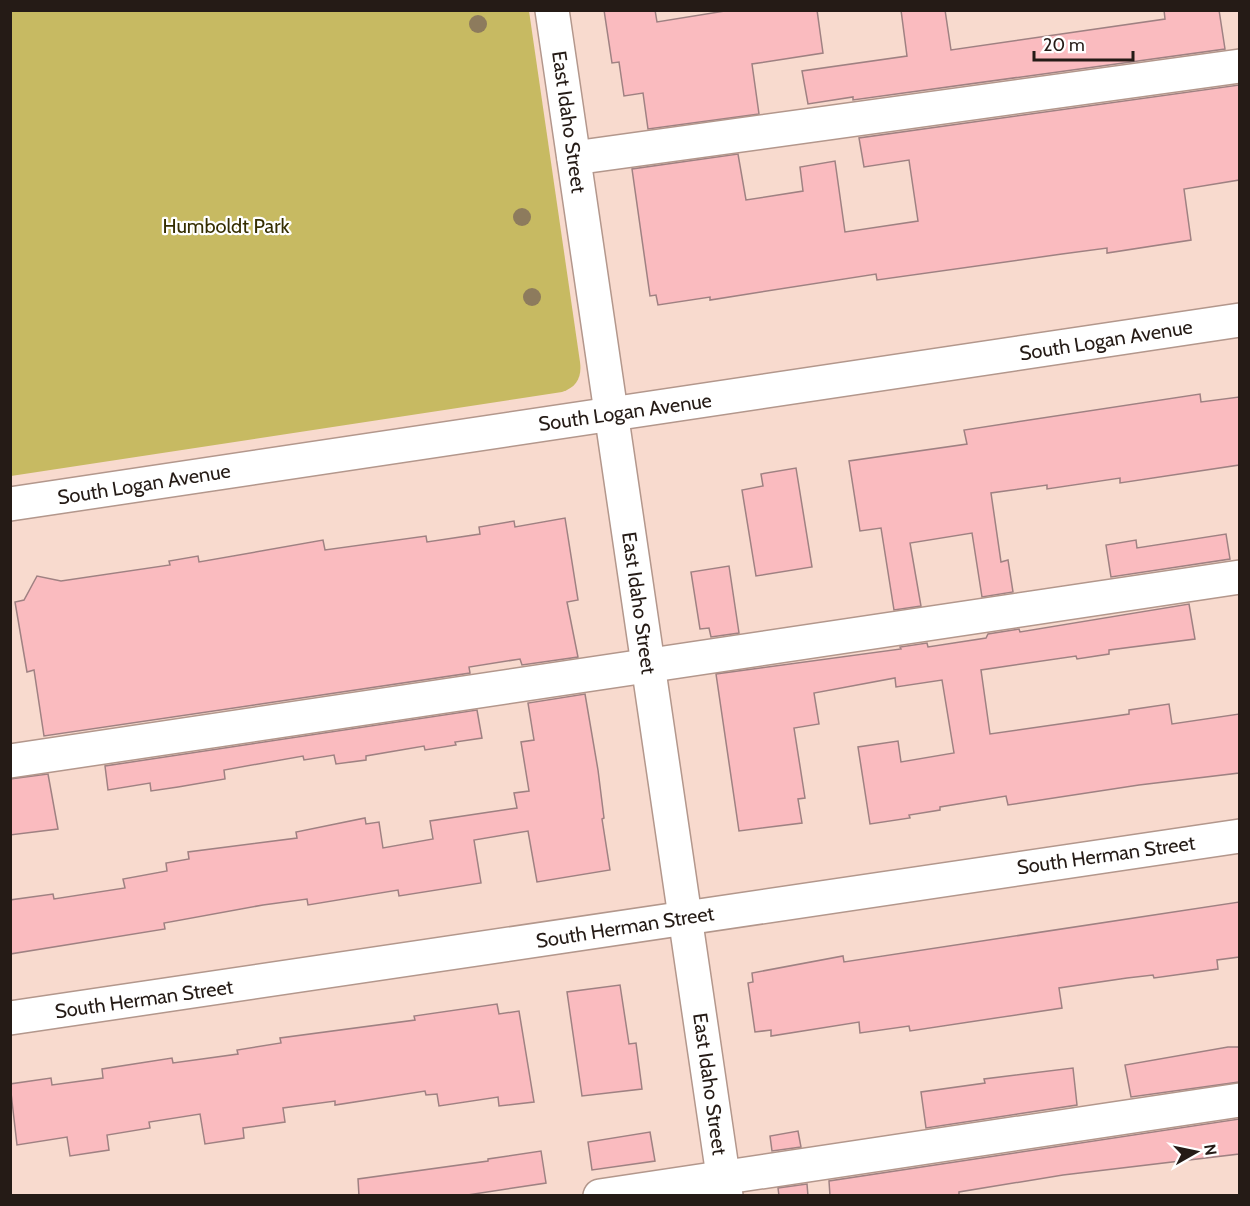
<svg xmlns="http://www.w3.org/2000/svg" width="1250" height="1206" font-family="Cabin,sans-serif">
<rect width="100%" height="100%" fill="#f8dace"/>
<!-- green -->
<path fill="#c7ba62" d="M 11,10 L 529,11 L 580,362 C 582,377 577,387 562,392 L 11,476 Z"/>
<!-- building -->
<g fill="#fabbbf" stroke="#9f8182" stroke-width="1.5">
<path d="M 604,10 L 655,10 L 657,22 L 731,10 L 817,10 L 823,53 L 752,64 L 759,114 L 648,129 L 643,93 L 624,96 L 619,62 L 612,63 Z"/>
<path d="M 901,10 L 945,10 L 951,50 L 1165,19 L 1164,10 L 1219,10 L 1225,49 L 853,100 L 853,97 L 808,104 L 802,71 L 907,56 Z"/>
<path d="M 1239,85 L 1239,180 L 1184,189 L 1191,240 L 1107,253 L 1107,248 L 1062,254 L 877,280 L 876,274 L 710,300 L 710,297 L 658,305 L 656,295 L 650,296 L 632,169 L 738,154 L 746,200 L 803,191 L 800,167 L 835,161 L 845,232 L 918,221 L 909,160 L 864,167 L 859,138 Z"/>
<path d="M 1200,394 L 1201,402 L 1239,397 L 1239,465 L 1120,483 L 1120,478 L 1047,489 L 1047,485 L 991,493 L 1001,562 L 1008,560 L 1013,592 L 982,597 L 972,533 L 910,543 L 921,606 L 894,610 L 881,528 L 860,531 L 849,461 L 967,444 L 964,430 Z"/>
<path d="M 796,468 L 812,567 L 756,576 L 742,490 L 763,486 L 761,474 Z"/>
<path d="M 565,518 L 578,600 L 567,602 L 578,657 L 522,665 L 520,659 L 469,667 L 470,673 L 44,736 L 34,670 L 27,672 L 15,602 L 24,600 L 37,576 L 61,581 L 170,565 L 169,561 L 198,556 L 199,562 L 323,540 L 325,550 L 426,536 L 427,542 L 480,534 L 479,527 L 514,521 L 515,527 Z"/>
<path d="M 1226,534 L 1230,559 L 1111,577 L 1106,545 L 1136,540 L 1137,548 Z"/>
<path d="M 729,566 L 739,633 L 711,637 L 709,628 L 700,629 L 691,572 Z"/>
<path d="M 1189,604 L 1195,639 L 1109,650 L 1109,654 L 1077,659 L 1076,656 L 981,670 L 990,734 L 1129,714 L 1129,710 L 1169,704 L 1172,724 L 1239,714 L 1239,773 L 1139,785 L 1008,805 L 1006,796 L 940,807 L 940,810 L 909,815 L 910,818 L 870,824 L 858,747 L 898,741 L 901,762 L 954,753 L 942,680 L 896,687 L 895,678 L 814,693 L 819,724 L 794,728 L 805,798 L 798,799 L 802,823 L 739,831 L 716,674 L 901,649 L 900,647 L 927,643 L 928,647 L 986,638 L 988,634 L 1019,629 L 1020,632 Z"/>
<path d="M 585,694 L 598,770 L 604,818 L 602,819 L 610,870 L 537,882 L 528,831 L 474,840 L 481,883 L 399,896 L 398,890 L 308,905 L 307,899 L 263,905 L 164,923 L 165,929 L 10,954 L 10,900 L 53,894 L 54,899 L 125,888 L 123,879 L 167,871 L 166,863 L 189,859 L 188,852 L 297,838 L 296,832 L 365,818 L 366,824 L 379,822 L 383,848 L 433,839 L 430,821 L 517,808 L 514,793 L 529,791 L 521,742 L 534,740 L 528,703 Z"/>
<path d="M 477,710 L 482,738 L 455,742 L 456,745 L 425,750 L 424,746 L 366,756 L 366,760 L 336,764 L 334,755 L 304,760 L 303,756 L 224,770 L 225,779 L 178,787 L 151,791 L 150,783 L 108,790 L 105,766 Z"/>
<path d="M 48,774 L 58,829 L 10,835 L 10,779 Z"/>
<path d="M 1239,902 L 1239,957 L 1217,960 L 1218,969 L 1154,978 L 1153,975 L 1127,978 L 1059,988 L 1062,1008 L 910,1031 L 909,1026 L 860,1033 L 859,1022 L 771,1036 L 771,1030 L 755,1032 L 748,983 L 753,982 L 752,973 L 843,956 L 844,962 Z"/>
<path d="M 620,985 L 629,1044 L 636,1043 L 642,1089 L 582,1096 L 567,992 Z"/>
<path d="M 497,1004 L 499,1014 L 519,1011 L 534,1102 L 499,1106 L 498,1097 L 439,1106 L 437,1094 L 426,1095 L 425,1091 L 335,1105 L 335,1101 L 283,1108 L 285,1122 L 243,1128 L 244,1138 L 205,1144 L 200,1114 L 149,1122 L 150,1128 L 107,1135 L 109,1150 L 70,1156 L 67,1137 L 17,1145 L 10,1084 L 51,1078 L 52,1085 L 103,1078 L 102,1069 L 172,1058 L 173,1063 L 238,1054 L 237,1050 L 281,1043 L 280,1038 L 415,1020 L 414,1016 Z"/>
<path d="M 1228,1047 L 1239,1047 L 1239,1082 L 1131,1097 L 1125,1065 Z"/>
<path d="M 1073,1068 L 1077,1105 L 926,1128 L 921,1092 L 985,1083 L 984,1079 Z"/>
<path d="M 1239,1119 L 1239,1154 L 1063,1175 L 959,1192 L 959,1196 L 830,1196 L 829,1181 Z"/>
<path d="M 798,1131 L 801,1147 L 772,1151 L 770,1136 Z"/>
<path d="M 650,1132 L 655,1161 L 592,1170 L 588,1142 Z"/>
<path d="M 541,1151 L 546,1183 L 461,1196 L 359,1196 L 358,1179 L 488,1161 L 488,1159 Z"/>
<path d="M 807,1184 L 808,1196 L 779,1196 L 778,1188 Z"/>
</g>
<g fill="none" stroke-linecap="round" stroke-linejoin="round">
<!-- minor casing -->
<g stroke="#b3978c" stroke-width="36">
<g id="minor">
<path d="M 552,10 L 726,1196"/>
<path d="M 574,158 L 1240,66"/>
<path d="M 10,504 L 1240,320"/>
<path d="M 10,761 L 1240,577"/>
<path d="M 10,1018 L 1240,836"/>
<path d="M 600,1196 L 1240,1100"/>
</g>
</g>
<!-- minor -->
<use href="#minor" stroke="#fff" stroke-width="33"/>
</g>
<!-- trees -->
<g fill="#8d7b5d">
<circle cx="478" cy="24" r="9"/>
<circle cx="522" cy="217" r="9"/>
<circle cx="532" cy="297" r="9"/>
</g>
<g text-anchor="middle" stroke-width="4.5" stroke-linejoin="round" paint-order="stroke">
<!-- street labels -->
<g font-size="20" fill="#251b16" stroke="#fff">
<text transform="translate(569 122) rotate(82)" y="7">East Idaho Street</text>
<text transform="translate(1106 340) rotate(-9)" y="7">South Logan Avenue</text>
<text transform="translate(625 412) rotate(-8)" y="7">South Logan Avenue</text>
<text transform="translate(144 484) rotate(-9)" y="7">South Logan Avenue</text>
<text transform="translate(639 603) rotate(82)" y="7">East Idaho Street</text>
<text transform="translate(1106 855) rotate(-8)" y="7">South Herman Street</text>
<text transform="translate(625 927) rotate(-9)" y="7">South Herman Street</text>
<text transform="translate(144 999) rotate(-8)" y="7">South Herman Street</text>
<text transform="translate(710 1084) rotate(82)" y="7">East Idaho Street</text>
</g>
<!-- park labels -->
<g font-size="20" fill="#352e01" stroke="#fff">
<text x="226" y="233">Humboldt Park</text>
</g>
</g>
<!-- border -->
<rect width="1250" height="1206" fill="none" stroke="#251b16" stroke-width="24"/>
<!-- north arrow -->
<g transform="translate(1196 1152) rotate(81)" stroke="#ffffff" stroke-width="4.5" paint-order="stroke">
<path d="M0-4.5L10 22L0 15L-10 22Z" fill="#251b16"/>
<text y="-9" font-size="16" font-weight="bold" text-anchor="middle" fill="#251b16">N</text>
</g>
<!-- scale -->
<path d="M1034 51v9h99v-9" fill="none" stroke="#251b16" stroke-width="3"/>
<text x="1043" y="51" font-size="18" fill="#251b16" stroke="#ffffff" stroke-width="4.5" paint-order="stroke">20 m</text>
</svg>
